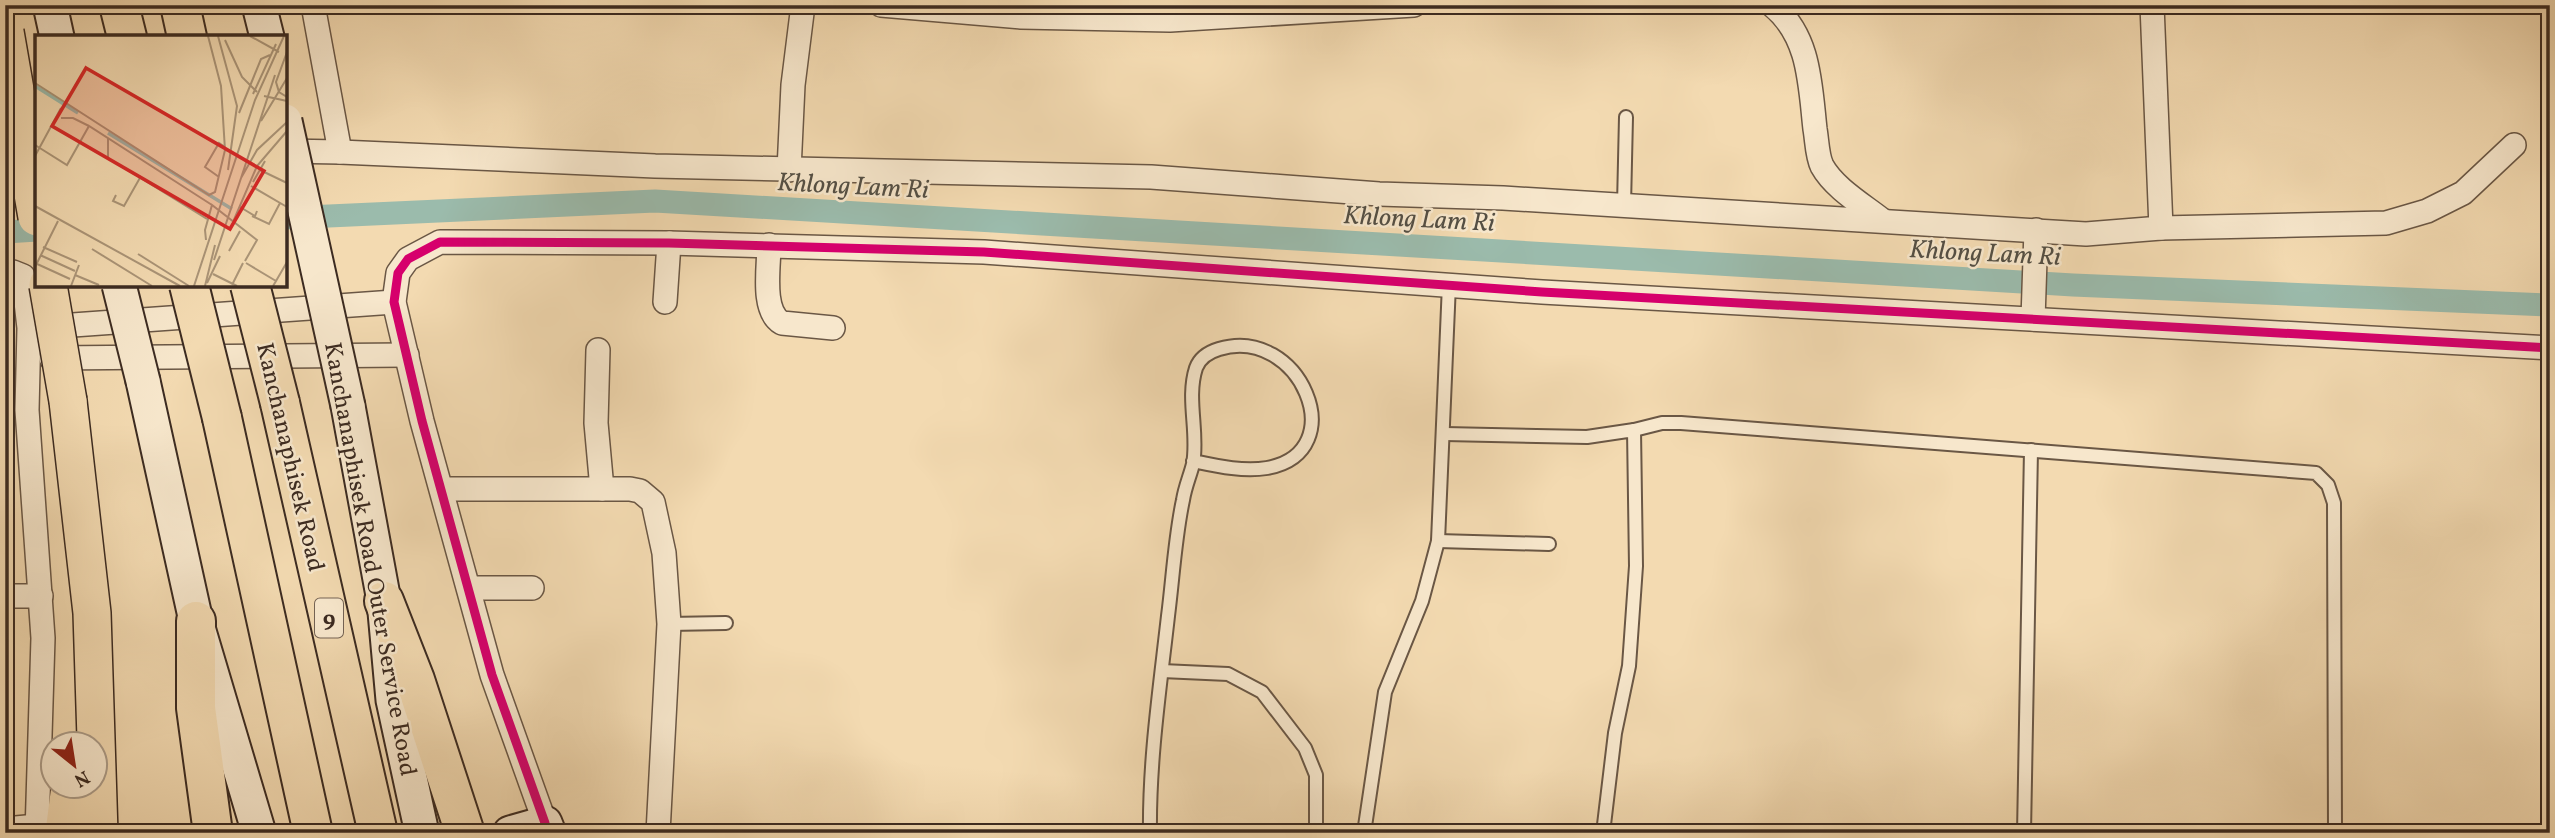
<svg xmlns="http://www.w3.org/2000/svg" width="2555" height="838" font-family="Vollkorn,serif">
<rect width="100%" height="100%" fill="#f3dab1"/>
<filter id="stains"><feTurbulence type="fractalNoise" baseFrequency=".00286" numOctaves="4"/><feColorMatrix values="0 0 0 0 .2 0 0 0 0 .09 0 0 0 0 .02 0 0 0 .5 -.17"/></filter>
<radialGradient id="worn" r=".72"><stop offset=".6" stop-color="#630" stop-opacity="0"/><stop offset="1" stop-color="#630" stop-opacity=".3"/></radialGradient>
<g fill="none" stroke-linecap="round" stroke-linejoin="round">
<!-- canal -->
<g stroke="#9bbbac" stroke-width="23">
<path d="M 285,218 L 655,201 L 2073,285 L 2550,305"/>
<path d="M 5,232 L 37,230"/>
</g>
<!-- lane casing -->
<g stroke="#6a5745" stroke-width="16">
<g id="lane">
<path d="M 1624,205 L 1626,117"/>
<path d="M 1634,430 L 1662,423 L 1681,423 L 2316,473 L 2328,485 L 2334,503 L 2335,833"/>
<path d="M 1445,434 L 1587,437 L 1634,430 L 1636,566 L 1629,666 L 1615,733 L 1603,833"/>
<path d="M 1438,541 L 1549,544"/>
<path d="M 669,624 L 726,623"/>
<path d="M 1162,671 L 1228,674 L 1262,692 L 1305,748 L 1316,775 L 1316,833"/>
<path d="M 1150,833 C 1149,761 1160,687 1168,616 C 1173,577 1175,537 1183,500 C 1185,487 1190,476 1193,464 C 1199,433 1186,399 1196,368 C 1200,357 1209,352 1219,349 C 1299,324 1355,452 1267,468 C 1243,472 1217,466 1193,461"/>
<path d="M 1364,833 L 1385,692 L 1422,601 L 1438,541 L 1449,284"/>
<path d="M 2024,833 L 2031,450"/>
</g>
</g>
<!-- street casing -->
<g stroke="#6a5745" stroke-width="26">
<g id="street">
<path d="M 881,5 L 1021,17 L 1170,20 L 1414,5"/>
<path d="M 1772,5 C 1810,36 1810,84 1815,129 C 1817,140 1817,156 1822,166 C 1834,188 1863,205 1882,220"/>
<path d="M 285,151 L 340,152 L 313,5"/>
<path d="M 340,152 L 655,166 L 1151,177 L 1379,194 L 1503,198 L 2086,234 L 2161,228 L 2152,5"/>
<path d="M 789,170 L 793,85 L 803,5"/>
<path d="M 2161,228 L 2386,223 L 2427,211 L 2463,193 L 2514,145"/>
<path d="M 769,245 C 769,267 761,311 782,323 L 833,328"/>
<path d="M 5,274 L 13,272 L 23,276 L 29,328 L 27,410 L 43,638 L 37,833"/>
<path d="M 665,302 L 669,243"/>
<path d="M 2033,319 L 2036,230"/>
<path d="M 45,327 L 394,302"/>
<path d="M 598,350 L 596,423 L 602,489"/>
<path d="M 51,358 L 407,355"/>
<path d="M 442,489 L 630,489 L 640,491 L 653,502 L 664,553 L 669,624 L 658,833"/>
<path d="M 469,588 L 532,588"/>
<path d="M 5,596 L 41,596"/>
<path d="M 545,823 L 492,675 L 422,421 L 394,302 L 398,273 L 408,259 L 440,242 L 669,243 L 984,252 L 1542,292 L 2550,348"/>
<path d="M 5,829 L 37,826"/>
</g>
</g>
<!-- secondary casing -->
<g stroke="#3c2b21" stroke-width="37">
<g id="secondary">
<path d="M 50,5 L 57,37"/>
<path d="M 259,5 L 267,37"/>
<path d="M 143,381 L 196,621 L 259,833"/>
<path d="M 348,406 L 384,601 L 393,700 L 422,833"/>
<path d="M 510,833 L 545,823 L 549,833"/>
</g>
</g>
<!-- primary casing -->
<g stroke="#3c2b21" stroke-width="40">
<g id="primary">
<path d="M 68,401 L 92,613 L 99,833"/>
<path d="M 64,833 L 70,786"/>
</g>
</g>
<!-- highway casing -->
<g stroke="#3c2b21" stroke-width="42">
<g id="highway">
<path d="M 119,5 L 127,37"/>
<path d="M 180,5 L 187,37"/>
<path d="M 280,403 L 378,833"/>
<path d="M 222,418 L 313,833"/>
<path d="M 384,601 L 415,680 L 465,833"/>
<path d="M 196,621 L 196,708 L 213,833"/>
</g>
</g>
<!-- lane -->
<use href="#lane" stroke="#f7e7cc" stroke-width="12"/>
<!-- street -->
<use href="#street" stroke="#f7e7cc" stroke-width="23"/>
<!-- secondary -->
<use href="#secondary" stroke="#f7e7cc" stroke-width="33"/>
<!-- primary -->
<use href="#primary" stroke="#f3dab1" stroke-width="37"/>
<!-- highway -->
<use href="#highway" stroke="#f3dab1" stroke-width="38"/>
<!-- secondary-bridge casing -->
<g stroke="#3c2b21" stroke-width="37" stroke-linecap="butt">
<g id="secondary-bridge">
<path d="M 285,121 L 348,406"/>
<path d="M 119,285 L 143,381"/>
</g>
</g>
<!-- primary-bridge casing -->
<g stroke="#3c2b21" stroke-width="40" stroke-linecap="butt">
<g id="primary-bridge">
<path d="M 5,32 L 37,217"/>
<path d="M 48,285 L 68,401"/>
</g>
</g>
<!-- highway-bridge casing -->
<g stroke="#3c2b21" stroke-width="42" stroke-linecap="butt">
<g id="highway-bridge">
<path d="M 189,285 L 222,418"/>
<path d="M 250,285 L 280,403"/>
</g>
</g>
<!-- secondary-bridge -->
<use href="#secondary-bridge" stroke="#f7e7cc" stroke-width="33"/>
<!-- primary-bridge -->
<use href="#primary-bridge" stroke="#f3dab1" stroke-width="37"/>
<!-- highway-bridge -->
<use href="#highway-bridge" stroke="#f3dab1" stroke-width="38"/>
<!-- cycleway casing -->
<g stroke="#f7e7cc" stroke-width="13">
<path id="cycleway" d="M 545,823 L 492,675 L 422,421 L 394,302 L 398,273 L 408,259 L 440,242 L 669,243 L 984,252 L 1542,292 L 2550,348"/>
</g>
<!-- cycleway -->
<use href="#cycleway" stroke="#d6006c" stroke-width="9"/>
</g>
<g text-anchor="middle" stroke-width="5" stroke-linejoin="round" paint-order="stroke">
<!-- shield labels -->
<rect fill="#f7e7cc" stroke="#746354" stroke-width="2" x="315" y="598.5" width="28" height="39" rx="5"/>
<g font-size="23" font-weight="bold" fill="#3c2b21">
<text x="329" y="626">9</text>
</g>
<!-- street labels -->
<g font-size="24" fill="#3c2b21" stroke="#f7e7cc">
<text transform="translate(291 457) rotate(77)" y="8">Kanchanaphisek Road</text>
<text transform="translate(371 559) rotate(80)" y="8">Kanchanaphisek Road Outer Service Road</text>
</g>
<!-- water labels -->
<g font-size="26" font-style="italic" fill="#544f44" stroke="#f7e7cc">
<text transform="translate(853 185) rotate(3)" y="9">Khlong Lam Ri</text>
<text transform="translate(1419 218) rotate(3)" y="9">Khlong Lam Ri</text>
<text transform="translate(1985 252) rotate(3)" y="9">Khlong Lam Ri</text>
</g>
</g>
<!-- overview -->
<g transform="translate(35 35)">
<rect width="252" height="252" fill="#f3dab1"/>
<path fill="none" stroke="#9bbbac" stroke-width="3.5" d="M 0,51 L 43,78M 73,98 L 197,174"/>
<path fill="none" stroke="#aa9477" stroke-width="2" d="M 173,1 L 186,51 L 190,115 L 196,116M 183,1 L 202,71 L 193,135M 215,1 L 244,17M 190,5 L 207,42 L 222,57M 252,17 L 241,47 L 244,57 L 252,62M 0,48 L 174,160 L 180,157 L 190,115M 218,59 L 241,9M 229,61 L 252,66M 204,78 L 226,24 L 235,20M 26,83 L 38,83 L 54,91M 226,86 L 252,43M 0,110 L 32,130 L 54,91 L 177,170M 0,121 L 26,73M 73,124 L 73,103M 83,129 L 172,184M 225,135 L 252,148M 184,142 L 170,132 L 184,108 L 190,112M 206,143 L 222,115 L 252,87M 218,147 L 230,126M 216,151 L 252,172M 81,160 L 78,166 L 89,171 L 106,141M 0,171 L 145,251M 205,172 L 220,181 L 222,176M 217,181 L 234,189 L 245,168M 198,187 L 222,131 L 252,96M 171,205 L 170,195 L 177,170 L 222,205 L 210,226M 8,212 L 42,227M 57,214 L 117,251M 194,216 L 205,196M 103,219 L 154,251M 5,220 L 40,236M 179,225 L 240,40M 0,228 L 35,244M 211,228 L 241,246 L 238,251M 0,232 L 23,186M 178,239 L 202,251M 40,240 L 64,250M 241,246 L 252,227M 172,248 L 185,221M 197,250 L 208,228M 36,251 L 44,230M 159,251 L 220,65 L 249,1M 170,251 L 180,210"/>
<path fill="#d62828" fill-opacity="0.15" stroke="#d62828" stroke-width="3.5" d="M 51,33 L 229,136 L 195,194 L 17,91 Z"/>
<rect width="252" height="252" fill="none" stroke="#3c2b21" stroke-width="3.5"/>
</g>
<!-- margin -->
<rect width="2555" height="838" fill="none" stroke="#f3dab1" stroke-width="28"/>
<rect x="7" y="7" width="2541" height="824" fill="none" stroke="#3c2b21" stroke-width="3.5"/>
<rect x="14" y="14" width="2527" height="810" fill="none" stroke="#3c2b21" stroke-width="2"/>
<!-- north arrow -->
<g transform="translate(74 765) rotate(150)"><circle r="33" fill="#f7e7cc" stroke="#ac9c88" stroke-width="2"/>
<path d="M0-5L12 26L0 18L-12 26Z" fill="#8f2418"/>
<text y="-10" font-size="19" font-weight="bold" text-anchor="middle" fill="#3c2b21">N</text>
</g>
<rect width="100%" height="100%" filter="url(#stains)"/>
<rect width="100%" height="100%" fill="url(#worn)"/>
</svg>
